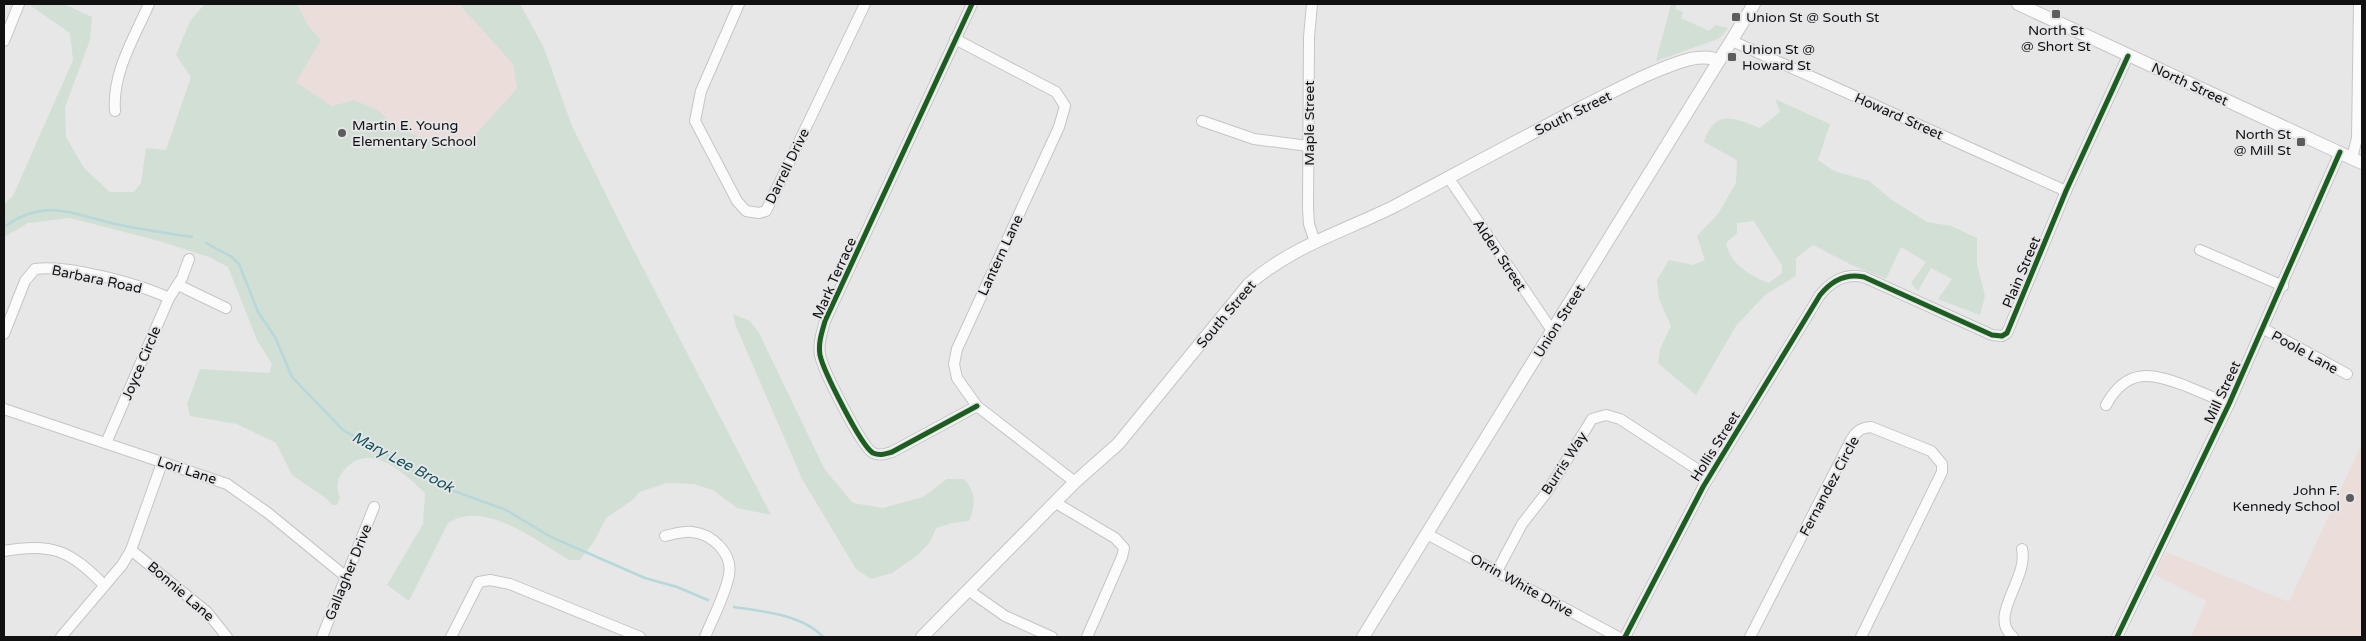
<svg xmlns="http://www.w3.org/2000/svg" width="2366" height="641" font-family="'Varela Round',sans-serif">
<rect width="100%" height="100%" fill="#e7e7e8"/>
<!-- education -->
<g fill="#ebdeda">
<path d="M 236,4 L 520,4 L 544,48 L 434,285 Z"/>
<path d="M 2362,443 L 2362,637 L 2191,637 L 2206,601 L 2155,575 L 2166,552 L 2289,602 Z"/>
</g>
<!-- green -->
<g fill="#d2dfd5" fill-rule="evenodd">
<path d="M 33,4 L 64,4 L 92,17 L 90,40 L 65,107 L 66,137 L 84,168 L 110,192 L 134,192 L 141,183 L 146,148 L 166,150 L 191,77 L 176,55 L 190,21 L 205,4 L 297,4 L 309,27 L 321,40 L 296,82 L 332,106 L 354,100 L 378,110 L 395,127 L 445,147 L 477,133 L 517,88 L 513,64 L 459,4 L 520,4 L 544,48 L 572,126 L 628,239 L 771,515 L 737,508 L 713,490 L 694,484 L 667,483 L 639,492 L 634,499 L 606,518 L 595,540 L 580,560 L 569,560 C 537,541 484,499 448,523 L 409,601 L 387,585 L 423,524 L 425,493 C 404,473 370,440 344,470 C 336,480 336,488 340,498 L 337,505 L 332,505 L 327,499 L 292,475 L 276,443 L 237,424 L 190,416 L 187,404 L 200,369 L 269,373 L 272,364 L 257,340 L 228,267 L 209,257 L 159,241 L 70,218 L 28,223 L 4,237 L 4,204 L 13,196 L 73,60 L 70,33 L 31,6 Z"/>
<path d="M 1671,4 L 1677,4 L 1675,9 L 1683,12 L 1681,18 L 1709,31 L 1716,25 L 1728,28 L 1721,37 L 1715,40 L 1656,61 Z"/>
<path d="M 1775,99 L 1830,124 L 1818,160 L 1834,171 L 1869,181 L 1892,200 L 1927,222 L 1951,226 L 1977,238 L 1977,264 L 1985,296 L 1980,315 L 1938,299 L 1952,279 L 1931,268 L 1918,291 L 1911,283 L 1926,262 L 1901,247 L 1886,279 L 1852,265 L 1813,245 L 1796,258 L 1796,276 L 1765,295 L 1736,326 L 1696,395 L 1658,363 L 1660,349 L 1671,326 L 1659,299 L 1657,280 L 1669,260 L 1693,265 L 1705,260 L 1697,236 L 1718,214 L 1736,183 L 1737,160 L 1704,142 C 1715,108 1734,118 1760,128 L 1780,112 ZM 1754,221 L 1782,266 L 1782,273 L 1769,283 C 1750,276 1730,264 1726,243 L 1737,233 L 1737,223 Z"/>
<path d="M 733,314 L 750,321 L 759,333 L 825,470 L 853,503 L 883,508 L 923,497 L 947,479 L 964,479 C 976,493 976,504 969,521 L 952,523 L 936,528 L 930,542 L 918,555 L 892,573 L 871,579 L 856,569 L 802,479 L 736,326 Z"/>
</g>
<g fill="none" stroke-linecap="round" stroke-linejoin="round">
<!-- stream -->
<g stroke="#b6d8da" stroke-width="2.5">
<path d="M 4,227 C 47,196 75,216 120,225 C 144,230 168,233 192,237"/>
<path d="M 206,243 L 232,257 L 239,264 L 258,312 L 275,337 L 292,377 L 343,430 L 443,487 L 506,510 L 551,537 L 645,578 L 677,587 L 708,600"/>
<path d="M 734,607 C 762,611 803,615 823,637"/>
</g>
<!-- minor casing -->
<g stroke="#c5c5c6" stroke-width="12">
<g id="minor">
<path d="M 739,4 L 701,91 L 695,121 L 737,201 L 746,211 L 759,213 L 766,211 L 865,4"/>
<path d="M 972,4 L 825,321 C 822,332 818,343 820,355 C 823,370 861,446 873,453 C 880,456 885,454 892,452 L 977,406"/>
<path d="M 1312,4 L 1309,37 L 1308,209 L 1309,224 L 1315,242"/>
<path d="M 955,39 L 1056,92 L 1065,106 L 1059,127 L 957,349 L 954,364 L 957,378 L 977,406 L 1075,482"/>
<path d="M 4,41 L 19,4"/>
<path d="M 1732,41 L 2066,191"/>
<path d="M 115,111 C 112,73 134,38 149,4"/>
<path d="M 1202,121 L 1254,139 L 1308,146"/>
<path d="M 2352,158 L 2357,138 L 2359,4"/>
<path d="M 1448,177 L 1553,332"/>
<path d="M 2200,250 L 2283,286"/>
<path d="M 178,285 L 226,308"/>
<path d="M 2264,329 L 2347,374"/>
<path d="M 4,334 L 25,281 L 35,269 C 67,264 139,284 169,298"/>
<path d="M 2106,405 C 2127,367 2151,373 2186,386 C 2200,392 2215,398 2229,404"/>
<path d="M 4,409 L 227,484 L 268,513 L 345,576"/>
<path d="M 106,443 L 169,298 L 182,278 L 189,259"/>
<path d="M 1056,503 L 1115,538 L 1124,548 L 1122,557 L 1087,637"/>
<path d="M 1427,534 L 1618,637"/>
<path d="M 665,536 C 674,534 683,531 692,532 C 712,534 733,553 729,575 C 725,596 713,617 705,637"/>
<path d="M 131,550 L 207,612 L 227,637"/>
<path d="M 4,551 C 53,542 70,551 104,585"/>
<path d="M 1497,571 L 1522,524 L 1547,492 L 1592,419 L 1606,415 L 1620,419 L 1709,477"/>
<path d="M 968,590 L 1005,616 L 1052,637"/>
<path d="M 61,637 L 122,565 L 131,550 L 162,463"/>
<path d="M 322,637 L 374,507"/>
<path d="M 451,637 L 479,582 L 490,580 L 510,584 L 640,637"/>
<path d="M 1625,637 L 1703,487 L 1820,295 C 1832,280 1846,273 1864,277 L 1992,335 L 2002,336 L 2007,333 L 2066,191 L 2128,56"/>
<path d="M 1750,637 L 1851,440 C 1856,431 1861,428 1871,427 L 1931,451 L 1942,464 L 1942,472 L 1861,637"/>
<path d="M 2013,637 C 1987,616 2029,579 2022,549"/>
<path d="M 2117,637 L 2229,404 L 2340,152"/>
</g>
</g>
<!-- major casing -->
<g stroke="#c5c5c6" stroke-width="14">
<g id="major">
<path d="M 2018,4 L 2362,163"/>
<path d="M 922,637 L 1075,482 L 1118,444 L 1249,284 C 1292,246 1345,231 1395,206 C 1459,172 1522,138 1586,105 C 1619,89 1654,69 1690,59 C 1700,57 1711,56 1719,61"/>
<path d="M 1363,637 L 1754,4"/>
</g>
</g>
<!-- minor -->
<use href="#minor" stroke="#fbfbfc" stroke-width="10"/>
<!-- major -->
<use href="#major" stroke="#fbfbfc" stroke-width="12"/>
<!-- cycleway casing -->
<g stroke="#e6e6e9" stroke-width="8">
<g id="cycleway">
<path d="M 972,4 L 825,321 C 822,332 818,343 820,355 C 823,370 861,446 873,453 C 880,456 885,454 892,452 L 977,406"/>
<path d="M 1625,637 L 1703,487 L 1820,295 C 1832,280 1846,273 1864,277 L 1992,335 L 2002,336 L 2007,333 L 2066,191 L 2128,56"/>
<path d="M 2117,637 L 2229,404 L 2340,152"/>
</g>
</g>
<!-- cycleway -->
<use href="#cycleway" stroke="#1b5e20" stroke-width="5"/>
</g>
<!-- markers -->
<g fill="#5c5c5d" stroke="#e6e6e9" stroke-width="2">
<rect x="2051" y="9" width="10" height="10" rx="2.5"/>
<rect x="1731" y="12" width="10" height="10" rx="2.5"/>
<rect x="1727" y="52" width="10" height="10" rx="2.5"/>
<circle cx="342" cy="133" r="5"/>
<rect x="2296" y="137" width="10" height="10" rx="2.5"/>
<circle cx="2350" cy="498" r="5"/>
</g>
<g text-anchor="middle" stroke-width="4" stroke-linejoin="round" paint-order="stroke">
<!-- poi labels -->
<g font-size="14" fill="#111112" stroke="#e6e6e9" text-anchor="start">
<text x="1746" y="22">Union St @ South St</text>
<text x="2056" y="35" text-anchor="middle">North St<tspan x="2056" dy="16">@ Short St</tspan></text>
<text x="1742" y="54">Union St @<tspan x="1742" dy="16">Howard St</tspan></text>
<text x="352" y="130">Martin E. Young<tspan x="352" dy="16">Elementary School</tspan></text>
<text x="2291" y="139" text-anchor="end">North St<tspan x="2291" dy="16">@ Mill St</tspan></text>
<text x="2340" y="495" text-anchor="end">John F.<tspan x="2340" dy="16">Kennedy School</tspan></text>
</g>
<!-- street labels -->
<g font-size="14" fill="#111112" stroke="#e6e6e9">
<text transform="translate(2190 84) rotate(25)" y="5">North Street</text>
<text transform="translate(1573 113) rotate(-26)" y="5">South Street</text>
<text transform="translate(1899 116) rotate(24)" y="5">Howard Street</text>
<text transform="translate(1309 123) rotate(-90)" y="5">Maple Street</text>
<text transform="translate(787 166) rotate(-64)" y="5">Darrell Drive</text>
<text transform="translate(1000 255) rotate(-65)" y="5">Lantern Lane</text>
<text transform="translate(1500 255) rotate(56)" y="5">Alden Street</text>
<text transform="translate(2021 272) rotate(-67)" y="5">Plain Street</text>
<text transform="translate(834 278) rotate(-66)" y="5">Mark Terrace</text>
<text transform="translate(97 279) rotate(12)" y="5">Barbara Road</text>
<text transform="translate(1226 314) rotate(-50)" y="5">South Street</text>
<text transform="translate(1559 321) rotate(-58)" y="5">Union Street</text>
<text transform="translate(2305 352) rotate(29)" y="5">Poole Lane</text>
<text transform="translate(141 363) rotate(-67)" y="5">Joyce Circle</text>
<text transform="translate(2222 392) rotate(-65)" y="5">Mill Street</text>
<text transform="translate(1715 446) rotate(-58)" y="5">Hollis Street</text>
<text transform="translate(1564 463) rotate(-57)" y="5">Burris Way</text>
<text transform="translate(187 470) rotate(18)" y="5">Lori Lane</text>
<text transform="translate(1829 486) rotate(-62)" y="5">Fernandez Circle</text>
<text transform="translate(348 572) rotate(-68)" y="5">Gallagher Drive</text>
<text transform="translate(1522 585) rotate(29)" y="5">Orrin White Drive</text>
<text transform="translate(181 591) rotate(41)" y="5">Bonnie Lane</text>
</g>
<!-- water labels -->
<g font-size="15" font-style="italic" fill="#0f5558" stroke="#e6e6e9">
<text transform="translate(403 462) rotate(28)" y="5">Mary Lee Brook</text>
</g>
</g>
<!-- border -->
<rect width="2366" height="641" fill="none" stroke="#111112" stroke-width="10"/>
</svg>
